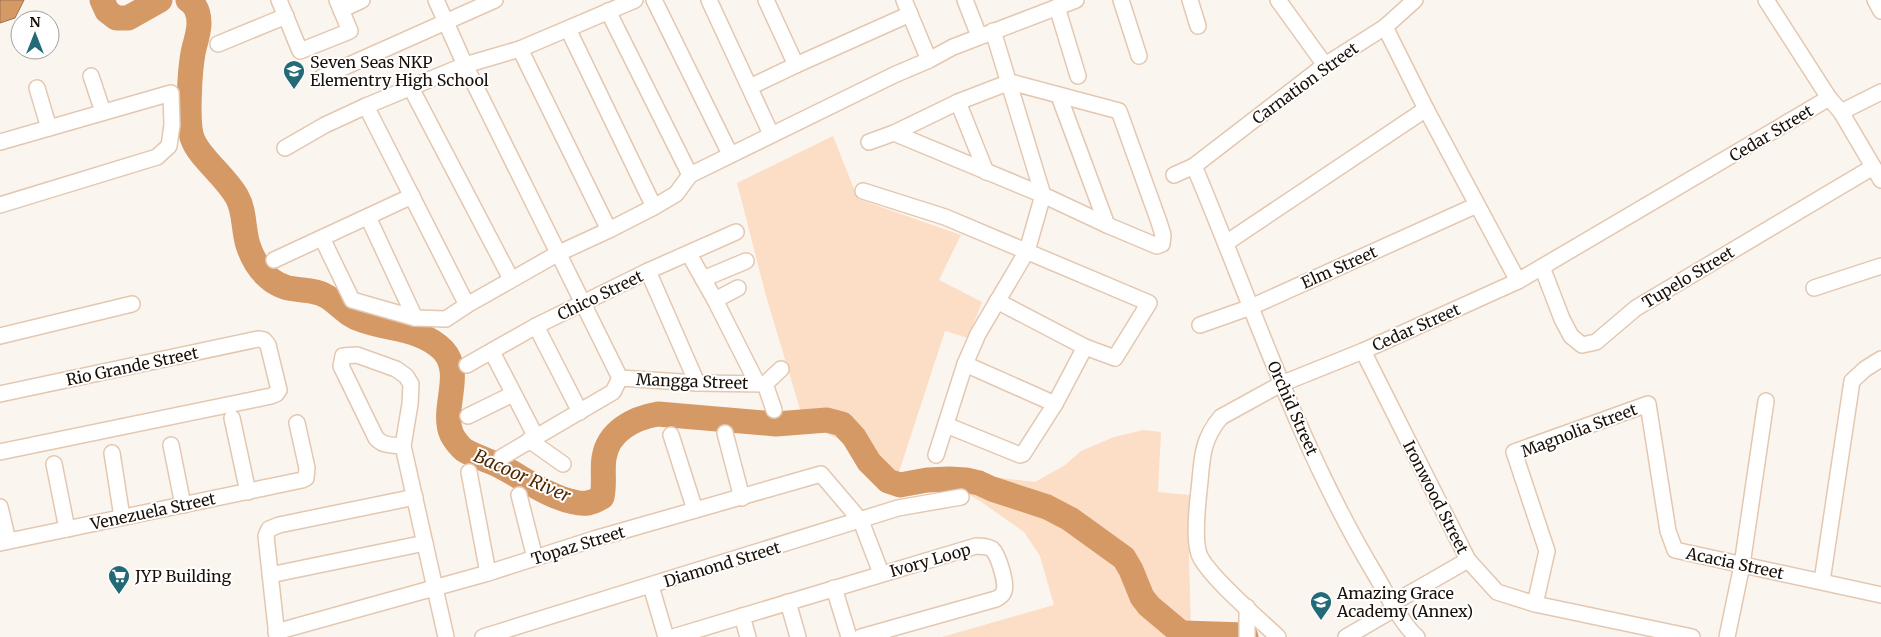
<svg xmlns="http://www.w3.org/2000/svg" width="1881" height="637" font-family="Merriweather,serif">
<rect width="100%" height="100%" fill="#fbf5f0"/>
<!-- green -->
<path fill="#fcddc5" d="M 833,136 L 858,199 L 961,235 L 939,280 L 982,302 L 968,338 L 945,331 L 897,478 L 941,473 L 970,474 L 1035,482 L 1065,465 L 1081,451 L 1114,437 L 1143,430 L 1161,432 L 1158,492 L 1190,495 L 1189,557 L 1191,632 L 1195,637 L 942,637 L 1054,605 L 1040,556 L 1024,532 L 980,501 L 959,489 L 897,496 L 874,482 L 841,440 L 823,432 L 804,432 L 802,416 L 766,296 L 737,183 Z"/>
<!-- water -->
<path fill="#d59966" stroke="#9d704a" d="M 0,0 L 24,0 L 15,18 L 0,23 Z"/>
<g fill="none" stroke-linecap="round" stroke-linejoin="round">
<!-- river -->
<g stroke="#d59966" stroke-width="25">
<path d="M 102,0 L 107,11 L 116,18 L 128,18 L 160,0"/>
<path d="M 188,0 C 196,5 199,14 199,23 C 199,33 195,43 193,53 C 190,70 186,125 193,140 C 200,158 226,177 237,197 C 245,211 243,229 248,245 C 255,267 271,287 295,289 C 306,291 314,290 324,295 C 337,301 345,315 362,320 C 389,330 421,328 443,350 C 465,374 440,409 452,435 C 454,439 460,447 464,450 C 474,456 487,460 498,465 C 522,477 548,497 574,502 C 585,505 592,503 602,497 C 605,484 602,471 604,458 C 608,431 634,418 658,414 L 776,424 L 827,420 L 842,424 L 854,437 L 869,462 L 888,481 L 900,485 L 927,480 L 949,479 L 966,480 L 979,483 L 992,489 L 1047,507 L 1070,519 L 1124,558 L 1131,570 L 1142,597 L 1149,606 L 1186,637"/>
<path d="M 1183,633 L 1245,635 L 1246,637"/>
</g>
<!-- minor casing -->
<g stroke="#e4c7af" stroke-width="18">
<g id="minor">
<path d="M 279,0 L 300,51 L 350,31 L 337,0"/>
<path d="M 436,0 L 465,65 L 620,378"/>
<path d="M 654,0 L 730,154"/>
<path d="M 709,0 L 771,134"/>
<path d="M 766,0 L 796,65 L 910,14"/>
<path d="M 904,0 L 929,60"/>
<path d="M 965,0 L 979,36"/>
<path d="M 1121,0 L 1139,56"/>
<path d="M 1190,0 L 1198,26"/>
<path d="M 1278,0 L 1325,65"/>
<path d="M 1766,0 L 1829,98 L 1841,112 L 1881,180"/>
<path d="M 1875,0 L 1881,11"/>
<path d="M 1057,7 L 1078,76"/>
<path d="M 341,10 L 362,0"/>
<path d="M 608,11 L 690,175"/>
<path d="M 1385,27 L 1426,109 L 1518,281"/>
<path d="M 568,29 L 654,207"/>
<path d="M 218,44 L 286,16"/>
<path d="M 520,49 L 609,230"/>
<path d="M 91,76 L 103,112"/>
<path d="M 322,77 L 495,0"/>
<path d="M 750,87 L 796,65"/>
<path d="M 37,88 L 49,128"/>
<path d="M 411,88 L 511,279"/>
<path d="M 1059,96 L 1107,225"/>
<path d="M 958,102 L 986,172"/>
<path d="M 366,106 L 467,305"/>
<path d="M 1841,112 L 1881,92"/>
<path d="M 894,133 L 1043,195 L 1027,251 L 978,334 L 965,364 L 936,455"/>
<path d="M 0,142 L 171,93 L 172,125 L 169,146 L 157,157 L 0,205"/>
<path d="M 869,142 L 894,133 L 958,102 L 1010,82 L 1119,111 L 1159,222 L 1163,235 L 1162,244 L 1157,246 L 1107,225 L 1043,195 L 993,31"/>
<path d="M 285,148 L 325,125 L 366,106 L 465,65 L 520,49 L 635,0"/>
<path d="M 1194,166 C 1252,303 1298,446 1375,574 C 1385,591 1402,625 1417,637"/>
<path d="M 1174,175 L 1194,166 L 1325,65 L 1385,27 L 1415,0"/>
<path d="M 863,191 L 945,217 L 1149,303 L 1115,358 L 1085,347"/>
<path d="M 368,217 L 415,318"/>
<path d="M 322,238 L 352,300 L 415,318 L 446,319 L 467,305 L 557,254 L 609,230 L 654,207 L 676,194 L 690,175 L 894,75 L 929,60 L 953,47 L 1076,0"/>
<path d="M 1226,243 L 1426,109"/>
<path d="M 689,254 L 715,300 L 757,383"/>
<path d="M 274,260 L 412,196"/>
<path d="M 1542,267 L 1562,319 L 1571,336 L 1582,345 L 1596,342 L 1636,308 L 1873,167"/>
<path d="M 648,271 L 697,383"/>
<path d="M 703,279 L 746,261"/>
<path d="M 1814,288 L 1881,266"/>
<path d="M 715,300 L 738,288"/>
<path d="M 1200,325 L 1251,307 L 1477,205"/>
<path d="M 536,326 L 580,412"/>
<path d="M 0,336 L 132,304"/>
<path d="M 1363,351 L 1468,560 L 1497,592 L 1535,604 L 1692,637"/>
<path d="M 492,352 L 536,437"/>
<path d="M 965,364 L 1055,404"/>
<path d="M 467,365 L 536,326 L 648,271 L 736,232"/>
<path d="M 765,384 L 774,410"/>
<path d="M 0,394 L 258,339 L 264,340 L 268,345 L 279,390 L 276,394 L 271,396 L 0,452"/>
<path d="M 468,416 L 513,394"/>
<path d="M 232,418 L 248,492"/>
<path d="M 946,425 L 1020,455 L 1023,454 L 1055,404 L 1085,347 L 997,301"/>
<path d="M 725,433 L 742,498"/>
<path d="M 671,435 L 695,510"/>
<path d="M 529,440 L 563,464"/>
<path d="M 171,445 L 183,505"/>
<path d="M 403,446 C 392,445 383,446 376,438 L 341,366 L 343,356 L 357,355 L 396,369 L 406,376 L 411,384 L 410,404 L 403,446 L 446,637"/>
<path d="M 112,453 L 122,517"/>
<path d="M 502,457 L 613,392 L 620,378 L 697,383 L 765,384 L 781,369"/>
<path d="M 54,464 L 67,529"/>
<path d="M 469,472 L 488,573"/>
<path d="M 519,495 L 535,558"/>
<path d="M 0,507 L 8,541"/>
<path d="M 0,543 L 302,480 L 306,478 L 307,468 L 297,423"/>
<path d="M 270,575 L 425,543"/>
<path d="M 1822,581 L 1852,381 L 1865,369 L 1881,359"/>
<path d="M 651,586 L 666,637"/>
<path d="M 834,588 L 849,637"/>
<path d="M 788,602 L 798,637"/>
<path d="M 1393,603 L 1468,560"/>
<path d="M 1535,604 L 1547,551 L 1514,452 L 1648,404 L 1668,531 L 1675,550 L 1881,595"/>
<path d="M 742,616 L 748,637"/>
<path d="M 276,632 L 488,573 L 594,539 L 821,474 L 861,521 L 881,573"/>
<path d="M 277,637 L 266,536 L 269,529 L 279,525 L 415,497"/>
<path d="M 483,637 L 898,508 L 961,497"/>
<path d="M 673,637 L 976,546 C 982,546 987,546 992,549 C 998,554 1007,583 1004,591 C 1003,595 1000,597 996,599 L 861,637"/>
<path d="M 1247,637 L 1247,607"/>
<path d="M 1278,637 C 1260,620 1206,574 1199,554 C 1193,537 1198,500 1200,481 C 1202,456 1203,438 1221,417 L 1281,384 L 1363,351 L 1518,281 L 1829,98"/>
<path d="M 1346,637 L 1396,608"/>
<path d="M 1727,637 L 1742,565 L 1766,401"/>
</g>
</g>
<!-- minor -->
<use href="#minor" stroke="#fff" stroke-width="15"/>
</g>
<!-- icons -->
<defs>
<g id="school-pin" transform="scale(1.125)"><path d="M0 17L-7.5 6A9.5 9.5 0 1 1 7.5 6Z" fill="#216a76" stroke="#fff"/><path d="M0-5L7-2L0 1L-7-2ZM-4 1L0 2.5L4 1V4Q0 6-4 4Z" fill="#fff"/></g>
<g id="supermarket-pin" transform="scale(1.125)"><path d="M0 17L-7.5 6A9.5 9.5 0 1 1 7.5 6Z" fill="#216a76" stroke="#fff"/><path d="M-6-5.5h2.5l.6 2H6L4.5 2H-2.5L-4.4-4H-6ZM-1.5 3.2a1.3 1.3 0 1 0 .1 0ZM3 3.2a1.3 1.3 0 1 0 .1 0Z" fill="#fff"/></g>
</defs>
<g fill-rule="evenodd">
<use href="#school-pin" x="294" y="71"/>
<use href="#supermarket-pin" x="119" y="576"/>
<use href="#school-pin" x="1321" y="602"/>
</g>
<g text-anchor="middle" stroke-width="4" stroke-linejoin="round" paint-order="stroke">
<!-- poi labels -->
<g font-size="16" fill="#1a1008" stroke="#fff" text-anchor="start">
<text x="310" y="68">Seven Seas NKP<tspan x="310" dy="18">Elementry High School</tspan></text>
<text x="135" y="582">JYP Building</text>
<text x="1337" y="599">Amazing Grace<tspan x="1337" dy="18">Academy (Annex)</tspan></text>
</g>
<!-- street labels -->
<g font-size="16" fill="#1a1008" stroke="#fff">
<text transform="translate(1305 83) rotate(-36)" y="6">Carnation Street</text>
<text transform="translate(1771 133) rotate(-31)" y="6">Cedar Street</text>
<text transform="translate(1339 267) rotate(-24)" y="6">Elm Street</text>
<text transform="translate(1688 277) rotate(-31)" y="6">Tupelo Street</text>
<text transform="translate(600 295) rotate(-26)" y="6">Chico Street</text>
<text transform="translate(1416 327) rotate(-24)" y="6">Cedar Street</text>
<text transform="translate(132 366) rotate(-12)" y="6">Rio Grande Street</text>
<text transform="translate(692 381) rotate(2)" y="6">Mangga Street</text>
<text transform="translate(1293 408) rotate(66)" y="6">Orchid Street</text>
<text transform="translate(1579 430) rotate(-21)" y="6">Magnolia Street</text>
<text transform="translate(1436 497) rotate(63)" y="6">Ironwood Street</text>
<text transform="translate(153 511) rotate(-12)" y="6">Venezuela Street</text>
<text transform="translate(578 545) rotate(-17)" y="6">Topaz Street</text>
<text transform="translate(930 560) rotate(-16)" y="6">Ivory Loop</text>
<text transform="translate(1735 563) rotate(12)" y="6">Acacia Street</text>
<text transform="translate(722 564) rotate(-17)" y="6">Diamond Street</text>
</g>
<!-- water labels -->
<g font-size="18" font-style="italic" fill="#502900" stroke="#fff">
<text transform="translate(522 476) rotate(24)" y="6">Bacoor River</text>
</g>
</g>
<!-- north arrow -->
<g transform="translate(35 35)"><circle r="24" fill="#ffffff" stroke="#a39f9c"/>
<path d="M0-4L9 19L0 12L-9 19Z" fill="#216a76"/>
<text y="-8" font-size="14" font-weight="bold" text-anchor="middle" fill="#1a1008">N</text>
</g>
</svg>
